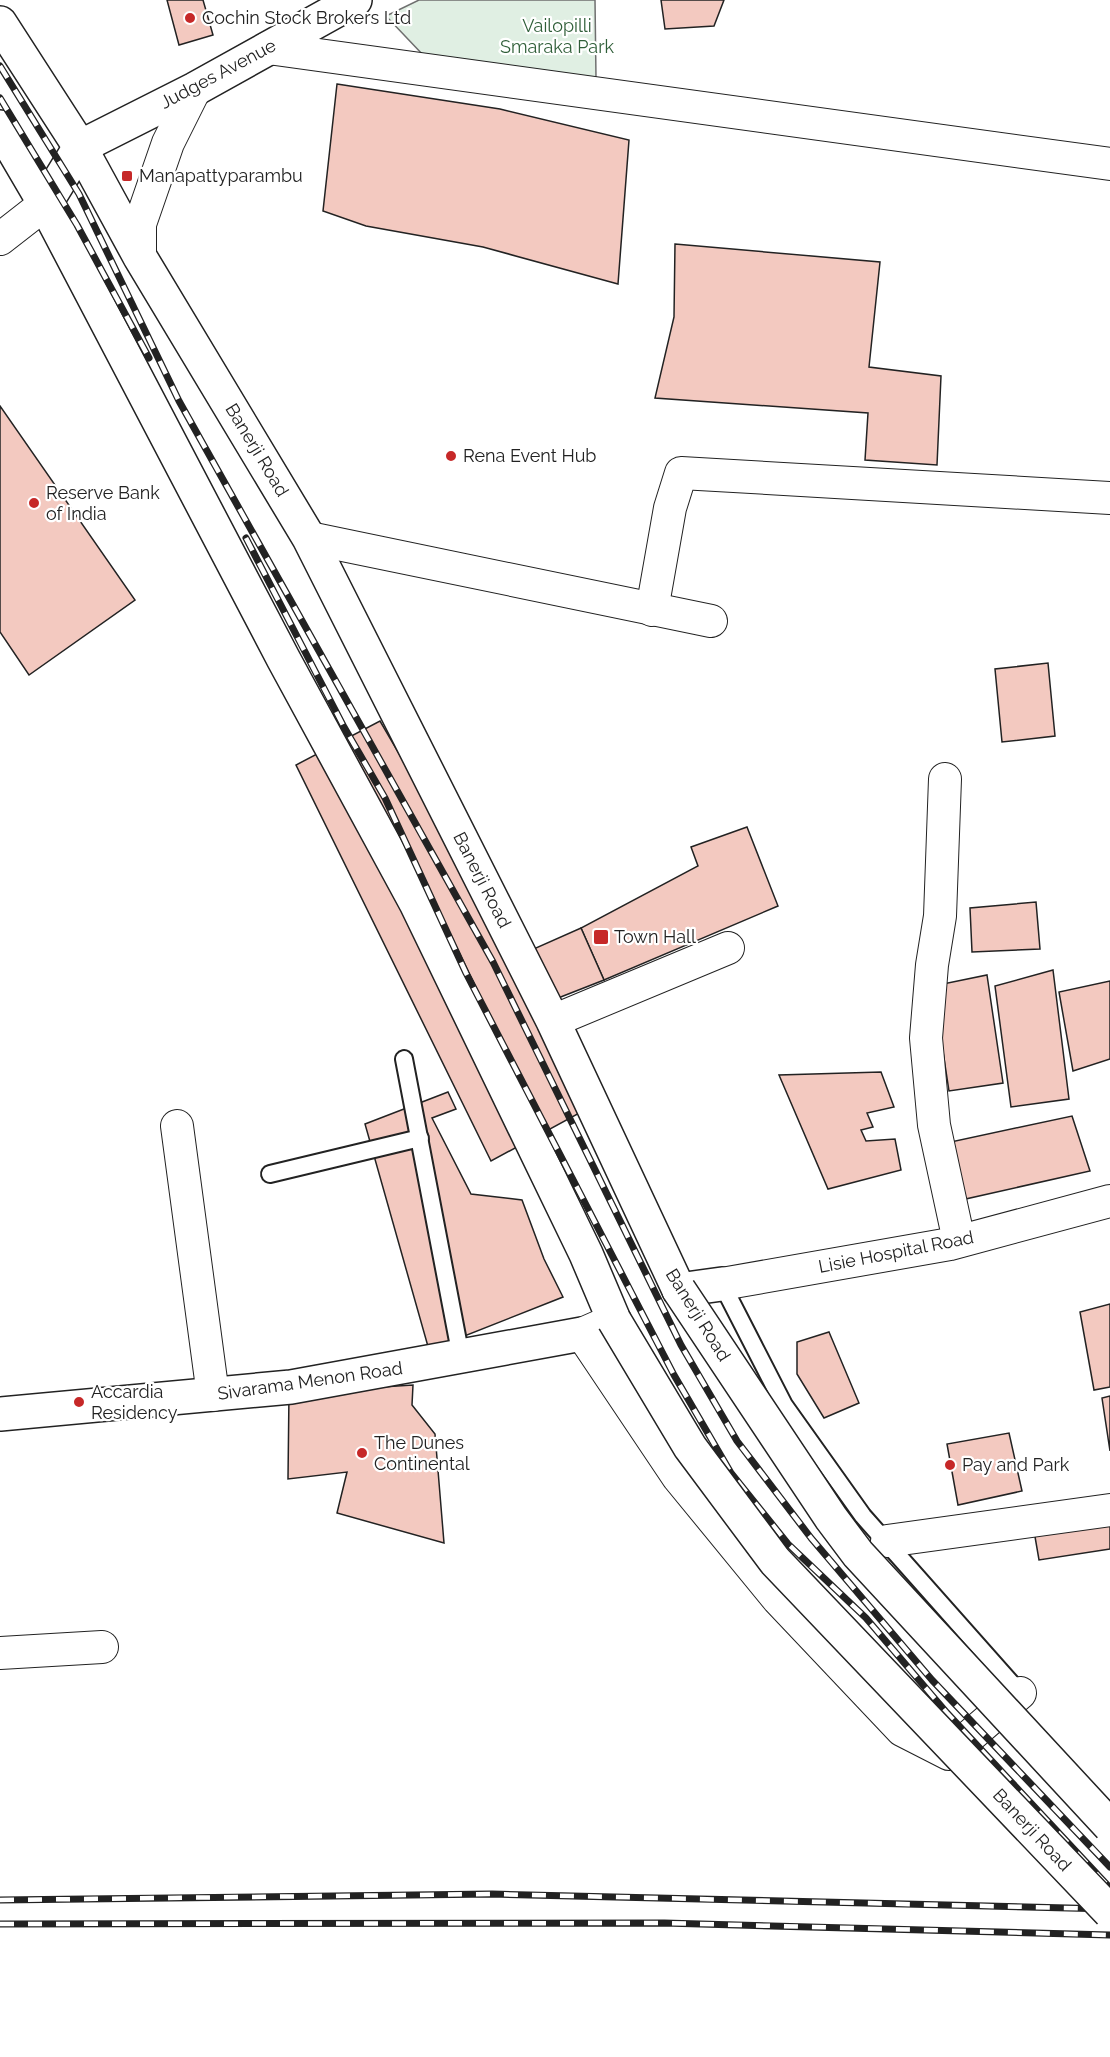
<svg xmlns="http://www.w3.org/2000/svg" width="1110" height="2057" font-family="Raleway,sans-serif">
<rect width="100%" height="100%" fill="#fff"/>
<!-- green -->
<path fill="#e0efe3" stroke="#6f6f6f" stroke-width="1.5" d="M 419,0 L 595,0 L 596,78 L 425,57 L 386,16 Z"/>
<!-- building -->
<g fill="#f3c9c0" stroke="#222" stroke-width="1.5">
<path d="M 167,0 L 203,0 L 213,35 L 179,45 Z"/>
<path d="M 661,0 L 724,0 L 714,26 L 665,29 Z"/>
<path d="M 337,84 L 500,109 L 629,140 L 618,284 L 483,247 L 366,226 L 323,211 Z"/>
<path d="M 675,244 L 880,262 L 869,367 L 941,376 L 937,465 L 865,460 L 868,413 L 655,398 L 674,317 Z"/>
<path d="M 0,406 L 135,600 L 29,675 L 0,632 Z"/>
<path d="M 1048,663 L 1055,736 L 1002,742 L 995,669 Z"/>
<path d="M 380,721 L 518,958 L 585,1110 L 491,1161 L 296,765 Z"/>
<path d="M 747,827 L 778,906 L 604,980 L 581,928 L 698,866 L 691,847 Z"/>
<path d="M 1036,902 L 1040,949 L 972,952 L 970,908 Z"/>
<path d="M 581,928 L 604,980 L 553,1000 L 529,951 Z"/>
<path d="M 1053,970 L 1069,1099 L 1011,1107 L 995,986 Z"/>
<path d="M 987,975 L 1003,1083 L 949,1091 L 933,986 Z"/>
<path d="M 1110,981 L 1110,1059 L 1073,1071 L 1059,992 Z"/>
<path d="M 881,1072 L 894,1107 L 867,1113 L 873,1127 L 861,1130 L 866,1141 L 895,1139 L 901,1170 L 828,1189 L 779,1075 Z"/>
<path d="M 448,1092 L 456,1109 L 432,1118 L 471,1194 L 522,1200 L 544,1259 L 563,1297 L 429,1350 L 365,1124 Z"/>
<path d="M 1072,1116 L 1090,1171 L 961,1200 L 946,1143 Z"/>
<path d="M 1110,1304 L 1110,1387 L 1094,1390 L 1080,1312 Z"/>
<path d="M 829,1332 L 859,1403 L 824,1418 L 797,1374 L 797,1342 Z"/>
<path d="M 413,1385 L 412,1405 L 435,1434 L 444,1543 L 337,1513 L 347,1472 L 288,1479 L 289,1393 Z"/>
<path d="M 1110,1396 L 1110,1451 L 1102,1398 Z"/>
<path d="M 1009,1433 L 1022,1491 L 958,1505 L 947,1444 Z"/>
<path d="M 1110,1513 L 1110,1549 L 1039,1560 L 1033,1525 Z"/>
</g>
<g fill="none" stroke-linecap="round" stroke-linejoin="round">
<!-- lane casing -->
<g stroke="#222" stroke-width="20">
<g id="lane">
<path d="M 404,1059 L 461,1357"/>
<path d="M 270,1174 L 420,1138"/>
<path d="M 722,1284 L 784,1405 L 863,1516 L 1020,1693"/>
</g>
</g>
<!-- street casing -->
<g stroke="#222" stroke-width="34">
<g id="street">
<path d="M 268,48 L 1110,164"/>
<path d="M 0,239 L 45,204"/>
<path d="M 140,257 L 140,224 L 168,143 L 195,89"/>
<path d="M 309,538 L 711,621"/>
<path d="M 652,610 L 670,508 L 681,473 L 1110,498"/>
<path d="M 945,779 L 940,916 L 932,965 L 926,1038 L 934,1125 L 959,1241"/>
<path d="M 553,1021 L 728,948"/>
<path d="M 177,1126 L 213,1395"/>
<path d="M 722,1284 L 950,1244 L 1110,1201"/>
<path d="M 614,1320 L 582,1334 L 678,1477 L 778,1599 L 902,1730 L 949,1754 L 1020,1693"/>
<path d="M 887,1541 L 1110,1510"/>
<path d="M 0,1653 L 102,1647"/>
</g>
</g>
<!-- secondary casing -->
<g stroke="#222" stroke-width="36">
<g id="secondary">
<path d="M 80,147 L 195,89 L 355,0"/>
<path d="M 679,1290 L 722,1284"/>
<path d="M 0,1414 L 291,1387 L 582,1334"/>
</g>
</g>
<!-- primary casing -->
<g stroke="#222" stroke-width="36">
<g id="primary">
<path d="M 0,23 L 80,147 L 140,257 L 309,538 L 553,1021 L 679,1290"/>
<path d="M 0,127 L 45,204 L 284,660 L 416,903 L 586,1254 L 614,1320"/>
<path d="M 45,204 L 80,147"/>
</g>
</g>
<!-- lane -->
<use href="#lane" stroke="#fff" stroke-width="16"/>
<!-- street -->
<use href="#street" stroke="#fff" stroke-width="32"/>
<!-- secondary -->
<use href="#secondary" stroke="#fff" stroke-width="33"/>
<!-- primary -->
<use href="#primary" stroke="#fff" stroke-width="33"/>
<!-- rail casing -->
<g stroke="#222" stroke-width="7">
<g id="rail">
<path d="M 0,66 L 79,194 L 179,401 L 493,962 L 681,1345 L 737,1441 L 811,1538 L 932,1680 L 1110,1867"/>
<path d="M 0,98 L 77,225 L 149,358"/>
<path d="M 246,538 L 344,727 L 385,798 L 466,973 L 674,1375 L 731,1473 L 788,1544 L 866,1618 L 947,1713 L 1110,1888"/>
<path d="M 0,1900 L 492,1894 L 1110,1909"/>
<path d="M 0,1924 L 664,1923 L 1110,1935"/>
</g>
</g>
<!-- rail -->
<use href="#rail" stroke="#fff" stroke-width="4.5" stroke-dasharray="14" stroke-linecap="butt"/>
<!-- primary-bridge casing -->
<g stroke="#222" stroke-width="36" stroke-linecap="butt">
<g id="primary-bridge">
<path d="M 679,1290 L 831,1518 L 858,1554 L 1110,1826"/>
<path d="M 614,1320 L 690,1447 L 775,1561 L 1110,1912"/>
</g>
</g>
<!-- primary-bridge -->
<use href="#primary-bridge" stroke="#fff" stroke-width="33"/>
</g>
<!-- markers -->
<g fill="#c62828" stroke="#fff" stroke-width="2">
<circle cx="190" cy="18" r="6"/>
<rect x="121" y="170" width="12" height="12" rx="3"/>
<circle cx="451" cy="456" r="6"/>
<circle cx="34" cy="503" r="6"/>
<rect x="593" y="929" width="16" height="16" rx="3"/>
<circle cx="79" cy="1402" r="6"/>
<circle cx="362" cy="1453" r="6"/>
<circle cx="950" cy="1465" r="6"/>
</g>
<g text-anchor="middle" stroke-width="4.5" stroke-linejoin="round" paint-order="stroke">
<!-- poi labels -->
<g font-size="18" fill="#222" stroke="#fff" text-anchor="start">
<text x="202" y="24">Cochin Stock Brokers Ltd</text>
<text x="139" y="182">Manapattyparambu</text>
<text x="463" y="462">Rena Event Hub</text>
<text x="46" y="499">Reserve Bank<tspan x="46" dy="21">of India</tspan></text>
<text x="614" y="943">Town Hall</text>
<text x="91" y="1398">Accardia<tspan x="91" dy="21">Residency</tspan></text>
<text x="374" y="1449">The Dunes<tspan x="374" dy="21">Continental</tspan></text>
<text x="962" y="1471">Pay and Park</text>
</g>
<!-- park labels -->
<g font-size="18" fill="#2f5e38" stroke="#fff">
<text x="557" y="32">Vailopilli<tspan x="557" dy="21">Smaraka Park</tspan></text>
</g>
<!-- street labels -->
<g font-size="18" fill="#222" stroke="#fff">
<text transform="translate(218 74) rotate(-28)" y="6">Judges Avenue</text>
<text transform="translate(257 450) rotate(59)" y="6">Banerji Road</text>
<text transform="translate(482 880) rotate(63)" y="6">Banerji Road</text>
<text transform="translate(896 1252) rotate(-11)" y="6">Lisie Hospital Road</text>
<text transform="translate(698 1315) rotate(58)" y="6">Banerji Road</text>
<text transform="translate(310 1381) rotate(-8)" y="6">Sivarama Menon Road</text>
<text transform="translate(1032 1830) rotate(47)" y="6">Banerji Road</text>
</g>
</g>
</svg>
